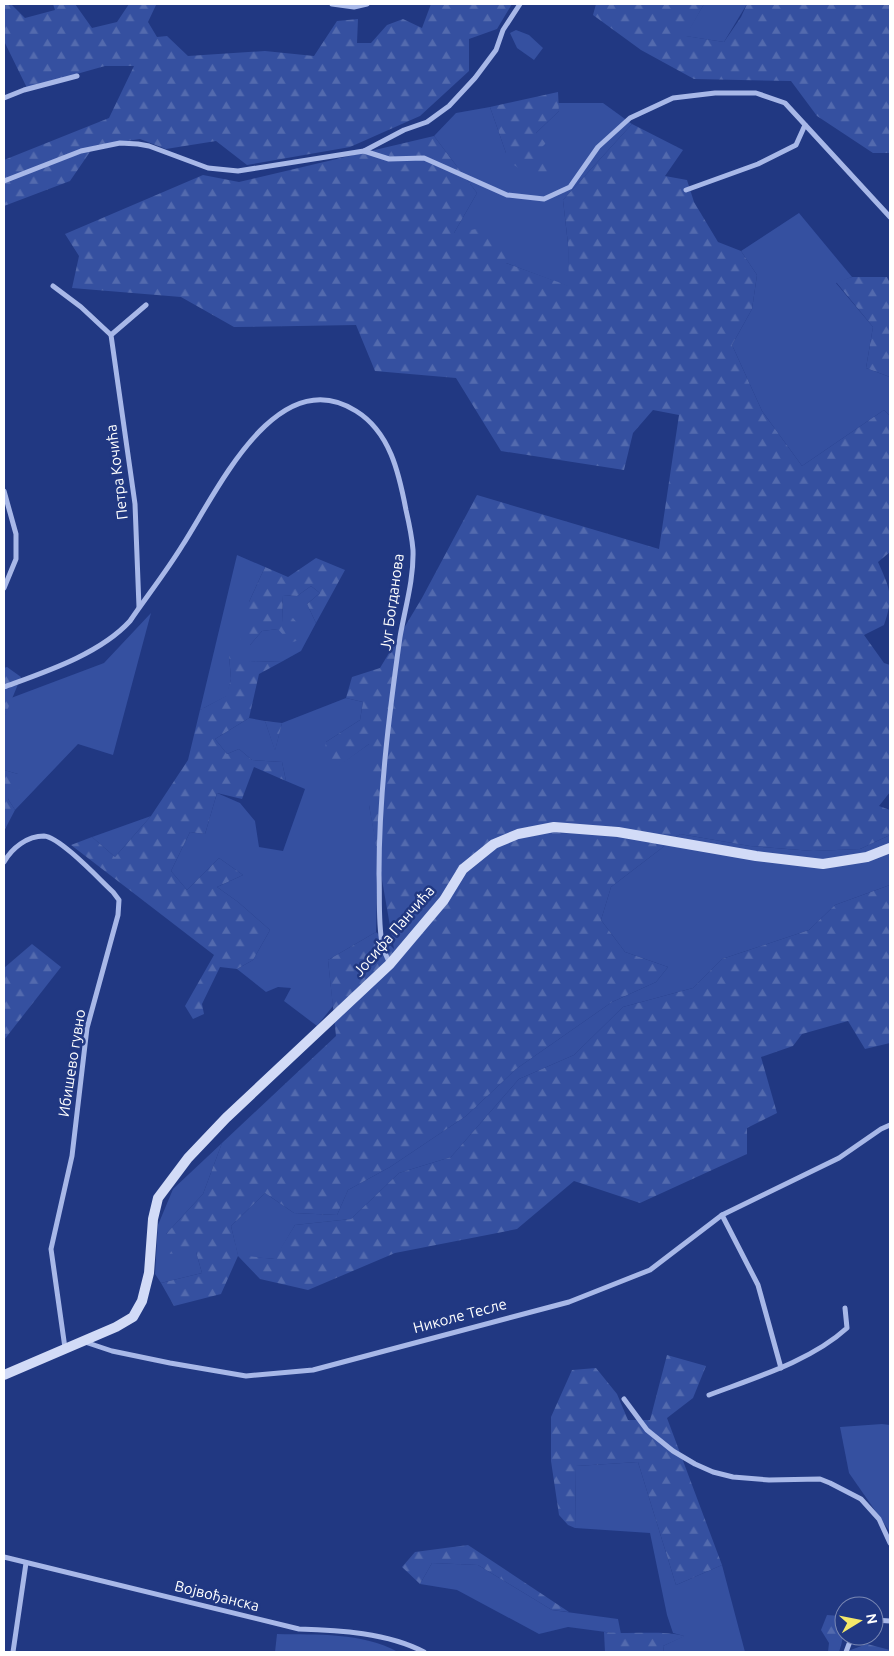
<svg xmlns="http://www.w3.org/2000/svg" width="894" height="1656" font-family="Ubuntu,sans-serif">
<defs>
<pattern id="forest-firs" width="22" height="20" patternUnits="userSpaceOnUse" patternTransform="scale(1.25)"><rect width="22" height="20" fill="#3550a0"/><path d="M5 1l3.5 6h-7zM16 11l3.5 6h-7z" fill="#536aae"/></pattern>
</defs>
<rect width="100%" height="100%" fill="#213882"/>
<!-- grass -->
<g fill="#3550a0">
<path d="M 704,4 L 747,4 L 724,42 L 685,36 Z"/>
<path d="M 516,30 L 529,35 L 543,48 L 534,60 L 517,48 L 510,33 Z"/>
<path d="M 558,103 L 603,103 L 632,124 L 563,200 L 568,244 L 570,287 L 506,263 L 454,233 L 477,193 L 434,136 L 456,113 L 490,107 L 506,153 L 537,152 L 536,133 L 559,111 Z"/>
<path d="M 799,213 L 852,277 L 836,283 L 873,327 L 866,368 L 890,377 L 890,416 L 884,410 L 802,466 L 762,411 L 732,345 L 752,309 L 757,275 L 741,251 Z"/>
<path d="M 237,555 L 265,567 L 249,602 L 250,645 L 262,631 L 278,629 L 282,622 L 283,595 L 297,596 L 311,586 L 320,593 L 307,604 L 316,623 L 301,651 L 283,661 L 250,662 L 229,655 L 231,679 L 227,696 L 200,710 Z"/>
<path d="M 151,613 L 113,755 L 78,744 L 15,810 L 8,799 L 18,774 L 4,770 L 4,718 L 11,698 L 104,663 Z"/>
<path d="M 346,698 L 363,702 L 360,720 L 326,742 L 335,768 L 369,744 L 369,805 L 378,853 L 376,932 L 328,960 L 333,1006 L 317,1026 L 284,1001 L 291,988 L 278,987 L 266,992 L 237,969 L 253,960 L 270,930 L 238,902 L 217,887 L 243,875 L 219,858 L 187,890 L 171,871 L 190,832 L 205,834 L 217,793 L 240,803 L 255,821 L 259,847 L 283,851 L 305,789 L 286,781 L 282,762 L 252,760 L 239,749 L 227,754 L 215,739 L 249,718 L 265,721 L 275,750 L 282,723 Z"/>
<path d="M 151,816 L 115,857 L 92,837 Z"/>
<path d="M 680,834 L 750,846 L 813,851 L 860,849 L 890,835 L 890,885 L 835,905 L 809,930 L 722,959 L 693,988 L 623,1007 L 574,1055 L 519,1079 L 451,1157 L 399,1173 L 351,1219 L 295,1225 L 275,1259 L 238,1256 L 231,1226 L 265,1193 L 294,1213 L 337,1215 L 348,1190 L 390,1167 L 466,1116 L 516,1069 L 612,1002 L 656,982 L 668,967 L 625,952 L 601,920 L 611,887 Z"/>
<path d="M 222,1143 L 203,1194 L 166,1234 L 196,1252 L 202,1273 L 161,1283 L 155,1274 L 158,1225 L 173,1189 Z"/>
<path d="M 882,1424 L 890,1425 L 890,1532 L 849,1473 L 840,1427 Z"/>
<path d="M 638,1462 L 676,1585 L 722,1565 L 745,1652 L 664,1652 L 663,1646 L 684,1636 L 673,1633 L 667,1615 L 650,1533 L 575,1528 L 576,1466 Z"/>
<path d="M 432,1563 L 478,1565 L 552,1610 L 618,1619 L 621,1634 L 568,1627 L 539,1634 L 457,1590 L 420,1584 Z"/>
<path d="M 277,1634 C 317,1635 362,1632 398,1652 L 275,1652 Z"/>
</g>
<!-- forest -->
<g fill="url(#forest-firs)">
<path d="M 4,4 L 11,4 L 25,18 L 55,10 L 53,4 L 75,4 L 92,28 L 117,22 L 129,4 L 156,5 L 148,22 L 157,37 L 167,36 L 188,56 L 265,51 L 314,56 L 337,21 L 358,19 L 357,43 L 371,43 L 387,25 L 403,19 L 422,28 L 431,4 L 512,4 L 497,29 L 469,39 L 469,71 L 420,116 L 350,147 L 247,165 L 216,141 L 166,149 L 140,139 L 94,146 L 70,181 L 4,206 L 4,160 L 109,118 L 134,66 L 105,66 L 27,88 L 4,41 Z"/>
<path d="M 596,4 L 704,4 L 686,36 L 724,42 L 741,17 L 747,4 L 890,4 L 890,153 L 873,153 L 817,116 L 791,81 L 694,79 L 641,50 L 593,15 Z"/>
<path d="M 558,92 L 559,111 L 536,133 L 546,143 L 537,152 L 559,171 L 547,187 L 514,165 L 506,153 L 490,107 Z"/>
<path d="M 632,124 L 683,150 L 665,176 L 687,180 L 694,202 L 718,242 L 741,251 L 757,275 L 752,309 L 732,345 L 762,411 L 802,466 L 884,410 L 890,416 L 890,552 L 878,562 C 890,589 894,596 884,625 L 864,635 L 884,663 L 890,665 L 890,792 L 879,806 L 890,810 L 890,835 L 860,849 L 813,851 L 750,846 L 680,834 L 611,887 L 601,920 L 625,952 L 668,967 L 656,982 L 612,1002 L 516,1069 L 466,1116 L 390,1167 L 348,1190 L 337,1215 L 294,1213 L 265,1193 L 231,1226 L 238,1255 L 274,1259 L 295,1225 L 351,1219 L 399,1173 L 451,1157 L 519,1079 L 574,1055 L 623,1007 L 693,988 L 722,959 L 809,930 L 835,905 L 890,885 L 890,1043 L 865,1049 L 848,1021 L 802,1034 L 793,1046 L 761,1057 L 777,1113 L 747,1128 L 747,1154 L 640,1203 L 574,1181 L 517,1229 L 395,1253 L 308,1290 L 260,1279 L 238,1256 L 221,1294 L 174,1306 L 161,1283 L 202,1273 L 196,1252 L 167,1254 L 166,1234 L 203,1194 L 222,1143 L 336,1036 L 328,960 L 376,932 L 394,949 L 369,805 L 369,744 L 335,769 L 324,759 L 326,742 L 360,720 L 363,702 L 346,698 L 352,677 L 380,668 L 422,598 L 477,495 L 659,549 L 679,415 L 653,410 L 633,433 L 624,470 L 501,451 L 456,378 L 375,371 L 356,325 L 234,327 L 181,297 L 72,288 L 79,256 L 65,234 L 203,175 L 239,182 L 434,136 L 477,193 L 454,233 L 487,227 L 507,242 L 506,263 L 569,286 L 568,244 L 563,200 Z"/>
<path d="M 852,277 L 887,277 L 890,283 L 890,377 L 866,368 L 873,327 L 836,282 Z"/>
<path d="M 316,558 L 345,570 L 316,623 L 307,604 L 320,593 L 311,586 L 297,596 L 283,595 L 282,622 L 293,618 L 304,631 L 299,640 L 290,643 L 278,629 L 262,631 L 250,645 L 231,633 L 249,628 L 249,602 L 265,567 L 288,577 Z"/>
<path d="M 243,650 L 250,662 L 283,661 L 259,674 L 249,718 L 215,739 L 227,754 L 239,749 L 252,760 L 282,762 L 286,781 L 254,767 L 242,799 L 217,793 L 205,834 L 190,832 L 171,871 L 187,890 L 219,858 L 243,875 L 217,887 L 238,902 L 270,930 L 253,960 L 237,969 L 220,967 L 202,1004 L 204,1014 L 193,1019 L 185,1006 L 214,955 L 71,845 L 92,837 L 115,857 L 151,816 L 188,760 L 200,710 L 226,696 L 231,679 L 229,655 Z"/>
<path d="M 7,667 L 21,677 L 4,718 L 4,668 Z"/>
<path d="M 265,721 L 282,723 L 275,751 Z"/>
<path d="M 4,770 L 18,774 L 22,787 L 8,799 L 15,810 L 4,831 Z"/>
<path d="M 32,944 L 61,967 L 4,1040 L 4,968 Z"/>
<path d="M 667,1355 L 706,1366 L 693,1398 L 667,1418 L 722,1565 L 676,1585 L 638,1462 L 576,1466 L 575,1528 L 568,1525 L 559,1515 L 551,1461 L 551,1417 L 572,1370 L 596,1368 L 617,1394 L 628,1420 L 650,1420 Z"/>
<path d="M 468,1545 L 569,1612 L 552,1610 L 478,1565 L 432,1563 L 420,1584 L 402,1567 L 415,1552 Z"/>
<path d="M 827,1615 L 840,1616 C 846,1629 843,1639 839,1652 L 828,1652 L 829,1643 L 821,1630 Z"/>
<path d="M 604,1632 C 631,1635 659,1630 685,1636 L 663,1646 L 664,1652 L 605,1652 Z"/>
<path d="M 867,1644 L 890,1650 L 890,1652 L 845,1652 Z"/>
</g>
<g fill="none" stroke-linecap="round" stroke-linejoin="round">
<!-- street -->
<g stroke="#a8b8e8" stroke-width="5">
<path d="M 332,4 L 354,7 L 367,4"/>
<path d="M 4,98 L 24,90 L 77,76"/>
<path d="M 364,151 L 389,159 L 424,158 L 507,195 L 544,199 L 570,187 L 598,147 L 630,118 L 673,98 L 715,93 L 756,93 L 785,103 L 890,217"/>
<path d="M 4,181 L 81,151 L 120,143 L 138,144 L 149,146 L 208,168 L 238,171 L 364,151 L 404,130 L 427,122 L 449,106 L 475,78 L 496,50 L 503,30 L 520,4"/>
<path d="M 686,190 L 758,164 L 796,145 L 805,125"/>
<path d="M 53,286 L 81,307 L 111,335"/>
<path d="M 4,491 L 16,534 L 16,559 L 4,588"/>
<path d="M 139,607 L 135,504 L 111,335 L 146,305"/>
<path d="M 4,687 C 45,672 100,654 130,621 C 147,596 166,572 182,546 C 216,494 276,360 356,411 C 390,432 399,473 406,510 C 409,523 412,537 413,550 C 414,579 405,608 400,637 C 389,715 379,795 379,874 C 380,897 378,920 382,943 C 383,950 387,957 390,964"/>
<path d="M 4,862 C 12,848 27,836 44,836 C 60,837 100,880 113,892 L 119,900 L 118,915 L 87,1028 L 72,1156 L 51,1249 L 65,1348"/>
<path d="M 722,1215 L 758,1285 L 781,1368"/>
<path d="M 85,1342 L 112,1351 L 170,1363 L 246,1376 L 313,1370 L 569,1302 L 650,1270 L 722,1215 L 839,1158 L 881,1129 L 890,1125"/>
<path d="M 709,1395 C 754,1378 811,1361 847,1328 L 845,1308"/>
<path d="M 624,1399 L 647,1430 L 673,1451 L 695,1464 L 713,1472 L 733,1477 L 769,1480 L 820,1479 L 830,1483 L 861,1499 L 879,1519 L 890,1543"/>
<path d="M 4,1557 L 299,1629 C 339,1630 388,1633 424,1652"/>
<path d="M 874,1620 L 890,1621"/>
<path d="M 13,1652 L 26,1563"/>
<path d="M 846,1652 L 852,1636"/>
</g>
<!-- secondary -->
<path stroke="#d2dbf7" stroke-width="10" d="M 4,1375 L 116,1327 L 133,1317 L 142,1301 L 149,1273 L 153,1219 L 158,1198 L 188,1158 L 226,1118 L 390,964 L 444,900 L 463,869 L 494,844 L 518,834 L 554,827 L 618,832 L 756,856 L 823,864 L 867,857 L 890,848"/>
</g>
<g text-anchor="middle" stroke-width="5" stroke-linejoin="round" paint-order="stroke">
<!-- street labels -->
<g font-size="15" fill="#fff" stroke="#213882">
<text transform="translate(117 472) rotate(-97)" y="5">Петра Кочића</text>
<text transform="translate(392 602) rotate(-82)" y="5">Југ Богданова</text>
<text transform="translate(394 931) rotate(-49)" y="5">Јосифа Панчића</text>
<text transform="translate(72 1063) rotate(-81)" y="5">Ибишево гувно</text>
<text transform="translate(460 1316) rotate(-15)" y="5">Николе Тесле</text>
<text transform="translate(217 1596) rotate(14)" y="5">Војвођанска</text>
</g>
</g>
<!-- border -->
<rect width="894" height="1656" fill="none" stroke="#ffffff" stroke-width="10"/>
<!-- north arrow -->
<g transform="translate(859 1621) rotate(80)"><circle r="24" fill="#213882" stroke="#7a88b4"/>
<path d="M0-4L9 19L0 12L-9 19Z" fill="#f5e869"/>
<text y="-8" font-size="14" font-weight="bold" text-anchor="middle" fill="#ffffff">N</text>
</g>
</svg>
